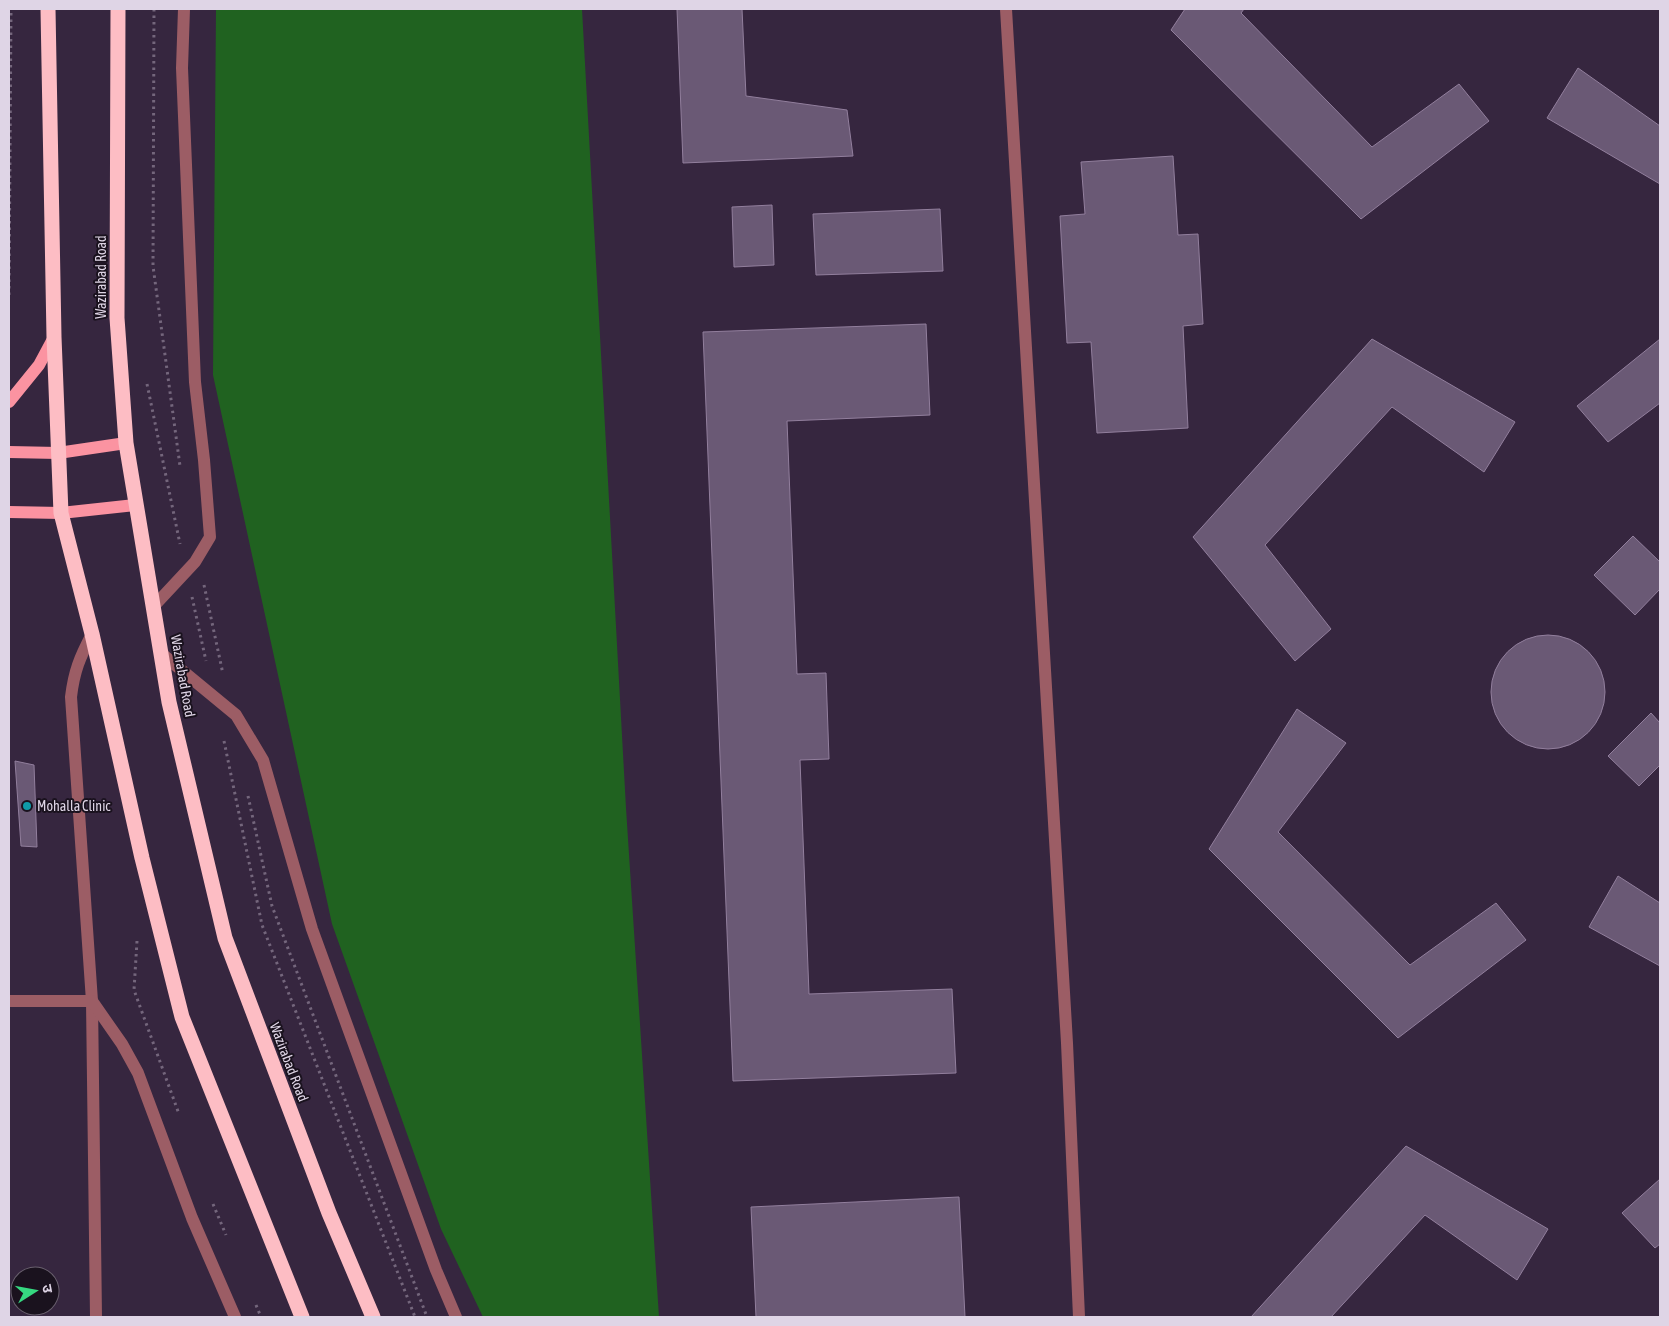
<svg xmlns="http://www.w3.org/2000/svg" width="1669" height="1326" font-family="'Asap Condensed','Noto Sans Devanagari',sans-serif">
<rect width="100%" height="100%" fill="#36263f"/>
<!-- green -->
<path fill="#206220" d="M 216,9 L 582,9 L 626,808 L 659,1317 L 483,1317 L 441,1229 L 332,924 L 213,375 Z"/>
<!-- building -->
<g fill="#6a5975" stroke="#927f9d">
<path d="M 677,9 L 742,9 L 746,96 L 847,110 L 853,156 L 683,163 Z"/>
<path d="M 1185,9 L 1244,9 L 1241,13 L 1372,147 L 1459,84 L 1489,121 L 1361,219 L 1171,30 Z"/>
<path d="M 1578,68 L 1660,126 L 1660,184 L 1547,118 Z"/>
<path d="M 1173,156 L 1178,235 L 1198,234 L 1203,324 L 1183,326 L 1188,428 L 1097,433 L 1091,342 L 1067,343 L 1060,216 L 1085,214 L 1081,162 Z"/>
<path d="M 772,205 L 774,265 L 734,267 L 732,207 Z"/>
<path d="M 940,209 L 943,271 L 816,275 L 813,214 Z"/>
<path d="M 926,324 L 930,415 L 787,421 L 797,674 L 826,673 L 829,759 L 800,760 L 809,994 L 952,989 L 956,1073 L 733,1081 L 703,332 Z"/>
<path d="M 1372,339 L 1515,422 L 1484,472 L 1392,407 L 1265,545 L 1331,629 L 1295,661 L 1193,537 Z"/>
<path d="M 1660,339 L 1660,403 L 1608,442 L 1577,406 Z"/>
<path d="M 1633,536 L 1660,562 L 1660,589 L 1635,615 L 1594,575 Z"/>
<circle cx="1548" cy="692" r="57"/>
<path d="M 1297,709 L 1346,743 L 1278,832 L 1410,965 L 1496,903 L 1526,940 L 1398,1038 L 1209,849 Z"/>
<path d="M 1651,713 L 1660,723 L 1660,765 L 1639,786 L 1608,756 Z"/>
<path d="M 15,761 L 34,765 L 37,847 L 21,846 Z"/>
<path d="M 1618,876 L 1660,903 L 1660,966 L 1589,927 Z"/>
<path d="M 1406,1146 L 1548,1229 L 1517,1280 L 1425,1215 L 1331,1317 L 1251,1317 Z"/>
<path d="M 1660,1179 L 1660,1244 L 1655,1248 L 1622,1213 Z"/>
<path d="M 959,1197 L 965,1317 L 756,1317 L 751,1207 Z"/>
</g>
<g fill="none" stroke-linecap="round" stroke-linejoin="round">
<!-- path -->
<g stroke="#74667c" stroke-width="3" stroke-dasharray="2.5 4" stroke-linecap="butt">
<path d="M 154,9 L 153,266 L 180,466"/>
<path d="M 9,295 L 11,9"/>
<path d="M 147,384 L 180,544"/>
<path d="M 204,585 L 223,674"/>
<path d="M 192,597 L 206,661"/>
<path d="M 224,741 L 262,925 L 415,1317"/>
<path d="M 248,796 L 272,906 L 427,1317"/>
<path d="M 137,941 L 134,990 L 179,1114"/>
<path d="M 213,1204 L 226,1235"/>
<path d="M 256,1305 L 261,1317"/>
</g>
<!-- minor -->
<g stroke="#9c5d65" stroke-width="12">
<path d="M 1006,9 L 1067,1043 L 1079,1317"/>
<path d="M 154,606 L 195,562 L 210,537 L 204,460 L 195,382 L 182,68 L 184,9"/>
<path d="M 92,634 C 80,657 74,671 71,697 L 92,1001 L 96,1317"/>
<path d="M 162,654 L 236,715 L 263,760 L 312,929 L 436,1270 L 456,1317"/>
<path d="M 9,1001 L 92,1001 L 122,1044 L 138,1073 L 192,1218 L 235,1317"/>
</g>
<!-- major -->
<g stroke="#fb93a1" stroke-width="12">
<path d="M 9,402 L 39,365 L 54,337"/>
<path d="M 9,452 L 58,453 L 126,443"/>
<path d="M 9,512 L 61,513 L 135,505"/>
</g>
<!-- highway -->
<g stroke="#fdbdc4" stroke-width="15">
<path d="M 48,9 L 54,337 L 61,513 L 92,634 L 142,858 L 182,1017 L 302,1317"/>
<path d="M 118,9 L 117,318 L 126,443 L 169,702 L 225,938 L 329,1213 L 373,1317"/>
</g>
</g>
<!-- markers -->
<circle fill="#0f9aa8" stroke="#1a121e" stroke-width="2" cx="27" cy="806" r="5"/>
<g text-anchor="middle" stroke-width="4" stroke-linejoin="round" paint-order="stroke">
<!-- street labels -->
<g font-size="14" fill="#dfd5e6" stroke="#1a121e">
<text transform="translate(101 277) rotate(-90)" y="5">Wazirabad Road</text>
<text transform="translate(183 676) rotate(80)" y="5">Wazirabad Road</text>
<text transform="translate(289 1062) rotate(69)" y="5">Wazirabad Road</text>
</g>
<!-- poi labels -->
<g font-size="14" fill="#dfd5e6" stroke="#1a121e" text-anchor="start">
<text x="37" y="811">Mohalla Clinic</text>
</g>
</g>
<!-- border -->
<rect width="1669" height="1326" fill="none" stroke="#dfd5e6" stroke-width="20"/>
<!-- north arrow -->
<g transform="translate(35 1291) rotate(79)"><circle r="24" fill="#1a121e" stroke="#69606e"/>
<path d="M0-4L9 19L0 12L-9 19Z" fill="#36d881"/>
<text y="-8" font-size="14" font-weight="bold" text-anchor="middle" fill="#dfd5e6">उ</text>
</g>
</svg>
